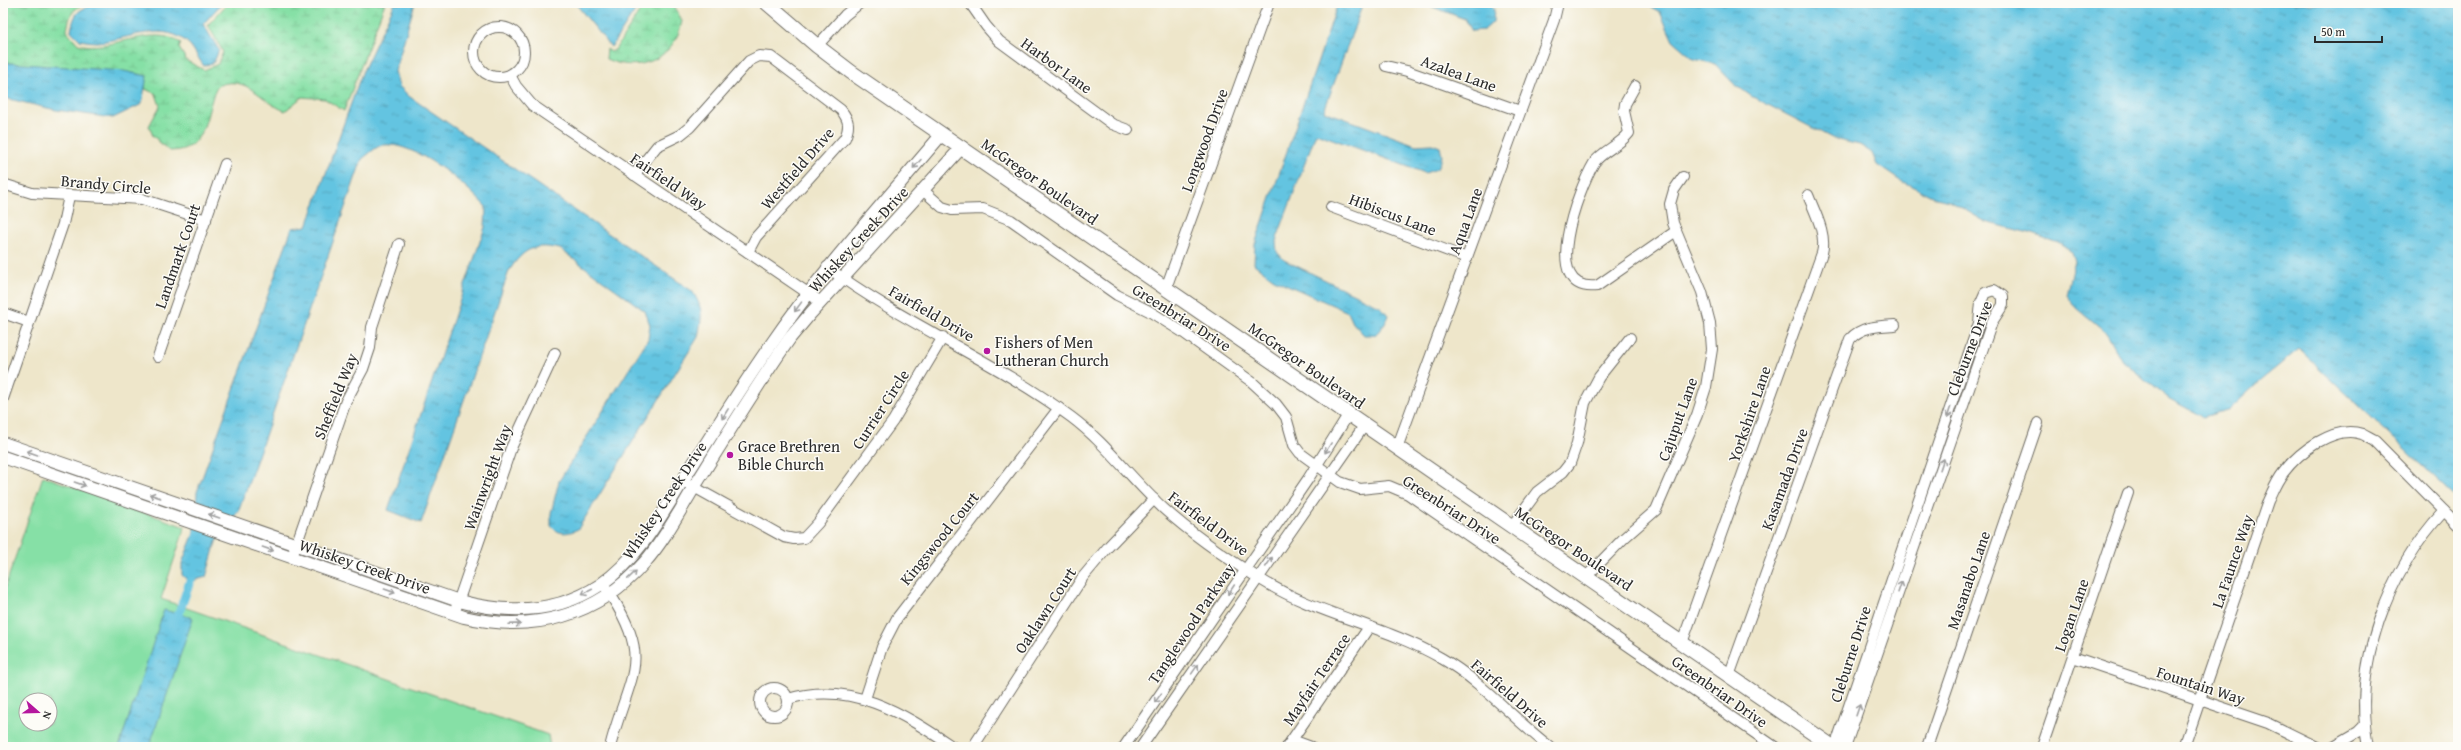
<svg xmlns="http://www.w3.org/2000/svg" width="2461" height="750" font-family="'Gentium Book Plus',serif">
<defs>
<pattern id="wetland-marsh" width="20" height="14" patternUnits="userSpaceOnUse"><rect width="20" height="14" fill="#86e0a6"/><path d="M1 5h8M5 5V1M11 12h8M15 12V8" fill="none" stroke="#74c08f"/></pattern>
<pattern id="water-ripples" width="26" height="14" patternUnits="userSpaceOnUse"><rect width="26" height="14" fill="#63c4e1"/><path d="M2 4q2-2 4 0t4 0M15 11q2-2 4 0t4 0" fill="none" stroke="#529fb7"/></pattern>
</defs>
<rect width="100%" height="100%" fill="#fdfcf7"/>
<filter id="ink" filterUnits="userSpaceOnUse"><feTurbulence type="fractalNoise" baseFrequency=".025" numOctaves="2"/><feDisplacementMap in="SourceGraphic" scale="8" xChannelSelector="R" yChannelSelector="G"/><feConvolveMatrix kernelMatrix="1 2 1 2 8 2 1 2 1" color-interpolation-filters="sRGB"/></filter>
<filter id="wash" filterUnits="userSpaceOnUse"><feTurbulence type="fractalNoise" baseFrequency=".012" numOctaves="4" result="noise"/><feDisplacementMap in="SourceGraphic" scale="16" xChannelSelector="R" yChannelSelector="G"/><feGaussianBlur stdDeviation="0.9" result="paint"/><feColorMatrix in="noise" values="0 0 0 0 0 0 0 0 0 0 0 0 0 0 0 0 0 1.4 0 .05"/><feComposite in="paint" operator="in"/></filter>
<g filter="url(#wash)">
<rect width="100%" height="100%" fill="#eee6ca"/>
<!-- green -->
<path fill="#86e0a6" stroke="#588668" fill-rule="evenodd" d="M 43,476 L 185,527 L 161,599 L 548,735 L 550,747 L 3,747 L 3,593 ZM 26,700 L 50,700 L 50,724 L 26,724 Z"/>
<!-- wetland -->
<g fill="url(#wetland-marsh)" stroke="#588668">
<path d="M 3,3 L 88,3 C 72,8 69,16 67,31 L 78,44 C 109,53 152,23 181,43 L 179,48 L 187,61 L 204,70 L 218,64 L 223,52 L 208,25 L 228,3 L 385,3 L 344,111 L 325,99 L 302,97 L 285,111 C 261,102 247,73 217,86 C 204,113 209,151 169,151 L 153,136 L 149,126 L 160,106 L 156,94 L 145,89 L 146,76 L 9,63 L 3,60 Z"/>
<path d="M 645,3 L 673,3 L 682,21 C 675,59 639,74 606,59 L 607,49 L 611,52 L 615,50 Z"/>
</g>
<!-- water -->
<g fill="url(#water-ripples)" stroke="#477886">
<path d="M 102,3 L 222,3 L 203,24 L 219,50 L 214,62 L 204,66 C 199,60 195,51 190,45 C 165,19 128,40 98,42 C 92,42 86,41 80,40 L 71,31 C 75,8 81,9 102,3 Z"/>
<path d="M 395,3 L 415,3 L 395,71 L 399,86 L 410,97 L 692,291 C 704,309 702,316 698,337 L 578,529 C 568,534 559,535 551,526 L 551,513 L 559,481 L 648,339 L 650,325 L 645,311 L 560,249 C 534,243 523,249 509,271 L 421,523 L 388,510 L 485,227 L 486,207 C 466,184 414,141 383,145 C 376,146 368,155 362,159 L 239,510 L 216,542 L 206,577 L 189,582 L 182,575 L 182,563 L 194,533 L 197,492 L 292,228 L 307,226 L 362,73 Z"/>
<path d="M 575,3 L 640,3 L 611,47 Z"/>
<path d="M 1338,3 L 1363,3 L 1324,111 L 1416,145 L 1432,144 L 1440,147 L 1442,156 L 1437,169 L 1425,173 L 1316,133 L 1276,241 L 1277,252 L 1284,260 L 1381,307 L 1388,315 L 1385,324 L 1375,335 L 1364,335 L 1353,323 L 1348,312 L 1274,279 L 1254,264 L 1255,244 Z"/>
<path d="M 1422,3 L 1490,3 L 1494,9 L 1493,22 L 1484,30 L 1472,31 L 1465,19 Z"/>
<path d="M 1643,3 L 2458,3 L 2458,499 L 2299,349 L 2261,380 L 2230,409 L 2203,417 L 2168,398 L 2122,361 L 2107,334 L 2076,308 L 2067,295 L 2075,261 L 2072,252 L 2058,243 L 2033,234 L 1986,222 L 1950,201 L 1936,198 L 1899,180 L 1877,165 L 1872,153 L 1860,145 L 1834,139 L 1751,96 L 1733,83 L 1715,64 L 1694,59 L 1673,41 L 1660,12 Z"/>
<path d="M 3,60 L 9,63 L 124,71 L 147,76 L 142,104 L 113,118 L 56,110 L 9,99 L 3,97 Z"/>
<path d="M 164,610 L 193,618 L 149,747 L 119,747 Z"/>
</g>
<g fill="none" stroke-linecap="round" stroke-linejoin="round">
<!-- canal -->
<path stroke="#63c4e1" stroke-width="9" d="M 175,624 L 194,570"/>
</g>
</g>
<g filter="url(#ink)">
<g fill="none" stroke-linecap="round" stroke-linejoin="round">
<!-- minor casing -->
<g stroke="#6f6c63" stroke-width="12">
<g id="minor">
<path d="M 970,3 L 986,26 L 999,41 L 1112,124 L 1128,130"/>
<circle cx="499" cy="52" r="25"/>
<path d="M 817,46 L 845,15 L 860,3"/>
<path d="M 1386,66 L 1407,71 L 1520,111"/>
<path d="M 510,75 L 516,86 L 532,105 L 821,302"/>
<path d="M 1635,86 L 1625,104 L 1624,111 L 1629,133 C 1619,146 1602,151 1594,163 C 1579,188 1538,293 1597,286 L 1676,231"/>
<path d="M 634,175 L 657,146 L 680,135 L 690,127 L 749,61 L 759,56 L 771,57 L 841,110 C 849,120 850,126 845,138 L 756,237 L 748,252"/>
<path d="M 3,184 L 32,193 L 142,199 L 206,220"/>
<path d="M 924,191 L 942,207 L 952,210 L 983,209 L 1011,220 L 1117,295 L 1149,311 L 1181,331 L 1252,382 L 1276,404 L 1286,417 L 1294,445 L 1300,453 L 1340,482 L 1360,489 L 1389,486 L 1408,494 L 1775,747"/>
<path d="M 1331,207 L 1467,258"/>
<path d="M 827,267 C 904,324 994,360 1071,417 C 1106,443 1132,480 1164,509 C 1193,535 1228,559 1260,579 C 1317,615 1384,625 1441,658 C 1483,682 1512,718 1550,747"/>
<path d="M 1166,288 L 1269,3"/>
<path d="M 3,313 L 29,322"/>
<path d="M 158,357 L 225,164"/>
<path d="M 3,399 L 63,224 L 69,196"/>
<path d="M 1397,448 L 1554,20 L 1558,3"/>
<path d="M 683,481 L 784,537 L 794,539 L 804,538 L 818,523 L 893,421 L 943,337"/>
<path d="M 1512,526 L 1537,492 L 1563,472 L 1570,463 L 1577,443 L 1585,403 L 1599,377 L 1630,338"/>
<path d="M 292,557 L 346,401 L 363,369 L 370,348 L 372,327 L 399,244"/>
<path d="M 1586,577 L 1624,538 L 1656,510 L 1697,415 L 1706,387 L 1712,349 L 1710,323 L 1702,292 L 1673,223 L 1670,204 L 1674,190 L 1683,177"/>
<path d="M 606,588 C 656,661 629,673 610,747"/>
<path d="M 456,608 L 511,448 L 555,353"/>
<path d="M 1682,643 L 1822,253 C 1827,234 1815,213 1808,195"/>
<path d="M 2073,657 L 2268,723 L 2317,747"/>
<path d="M 1729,676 L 1850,339 C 1862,326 1879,326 1895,325"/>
<circle cx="774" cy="702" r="14"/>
<path d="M 788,699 C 850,680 903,713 953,747"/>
<path d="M 865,699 L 882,647 L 897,618 L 1059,408"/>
<path d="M 1292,740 L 1311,747"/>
<path d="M 973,747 L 1083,577 L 1108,547 L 1154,499"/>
<path d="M 1124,747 L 1308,479 L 1348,415"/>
<path d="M 1141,747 L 1364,426"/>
<path d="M 1287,747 L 1369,627"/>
<path d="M 1835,747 L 1979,323 L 1981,302 L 1985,293 L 1994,290 L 2003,296 L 2003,305 L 1992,322 L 1845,747"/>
<path d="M 1927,747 L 2038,423"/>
<path d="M 2042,747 L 2128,493"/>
<path d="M 2184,747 L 2268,501 C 2273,491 2276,482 2283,473 C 2298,453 2334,424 2362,434 C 2366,436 2371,439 2375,441 L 2458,525"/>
<path d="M 2332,747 L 2358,732 L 2364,726"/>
<path d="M 2368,747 C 2352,665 2388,571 2444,511"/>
</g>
</g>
<!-- tertiary casing -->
<g stroke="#6f6c63" stroke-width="14">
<g id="tertiary">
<path d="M 3,443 L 459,601 C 507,614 556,614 600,585 C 641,557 664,510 690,469 C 716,428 742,386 770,346 C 822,270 883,204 942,134"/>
<path d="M 3,457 L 464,617 C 533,633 597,617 645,562 C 666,538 681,508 698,481 C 728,433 757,385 790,338 L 810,314 L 962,147"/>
</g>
</g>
<!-- secondary casing -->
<g stroke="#6f6c63" stroke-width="16">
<path id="secondary" d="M 767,3 L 817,46 L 851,72 L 1833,747"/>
</g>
<!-- minor -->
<use href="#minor" stroke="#fff" stroke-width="10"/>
<!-- tertiary -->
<use href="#tertiary" stroke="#fff" stroke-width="12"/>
<!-- secondary -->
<use href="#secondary" stroke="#fff" stroke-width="14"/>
</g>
<!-- one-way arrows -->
<defs><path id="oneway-shaft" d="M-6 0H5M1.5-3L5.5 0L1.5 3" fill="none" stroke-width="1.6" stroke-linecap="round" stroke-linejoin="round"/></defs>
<g stroke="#a0a0a0">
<use href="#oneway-shaft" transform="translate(917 164) rotate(132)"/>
<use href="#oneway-shaft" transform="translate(798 307) rotate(126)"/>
<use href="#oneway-shaft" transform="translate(1949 412) rotate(109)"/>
<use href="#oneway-shaft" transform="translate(725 414) rotate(122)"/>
<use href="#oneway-shaft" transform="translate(1328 448) rotate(122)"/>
<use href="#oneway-shaft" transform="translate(32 453) rotate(-161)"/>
<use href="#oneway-shaft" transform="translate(1942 464) rotate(-71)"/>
<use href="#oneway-shaft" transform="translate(80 484) rotate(19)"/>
<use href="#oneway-shaft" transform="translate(155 496) rotate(-161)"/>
<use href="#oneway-shaft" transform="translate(214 516) rotate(-161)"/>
<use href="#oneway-shaft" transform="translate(268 549) rotate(19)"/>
<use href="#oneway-shaft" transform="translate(1269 562) rotate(-56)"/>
<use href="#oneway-shaft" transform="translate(632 575) rotate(-44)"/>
<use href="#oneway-shaft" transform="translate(1900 587) rotate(-71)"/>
<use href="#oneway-shaft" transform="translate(1231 590) rotate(124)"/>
<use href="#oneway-shaft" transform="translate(390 591) rotate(19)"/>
<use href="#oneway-shaft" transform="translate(587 592) rotate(153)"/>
<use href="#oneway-shaft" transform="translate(515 624) rotate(-2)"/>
<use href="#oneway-shaft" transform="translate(1195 669) rotate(-55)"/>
<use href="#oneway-shaft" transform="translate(1158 698) rotate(125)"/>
<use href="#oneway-shaft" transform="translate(1858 710) rotate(-71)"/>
</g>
</g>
<!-- markers -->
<g fill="#b5179e" stroke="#fdfcf7" stroke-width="1.5">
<circle cx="987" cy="351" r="4"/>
<circle cx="730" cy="455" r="4"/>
</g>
<g text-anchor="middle" stroke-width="3" stroke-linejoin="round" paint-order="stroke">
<!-- street labels -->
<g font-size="16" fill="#2b2b2b" stroke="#fdfcf7">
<text transform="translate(1057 65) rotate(36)" y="6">Harbor Lane</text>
<text transform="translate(1459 73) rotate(20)" y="6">Azalea Lane</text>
<text transform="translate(1204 140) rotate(-70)" y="6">Longwood Drive</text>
<text transform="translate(797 168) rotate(-49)" y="6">Westfield Drive</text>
<text transform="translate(669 181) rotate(34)" y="6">Fairfield Way</text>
<text transform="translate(1040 181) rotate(35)" y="6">McGregor Boulevard</text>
<text transform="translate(106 184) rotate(5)" y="6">Brandy Circle</text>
<text transform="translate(1393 214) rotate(21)" y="6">Hibiscus Lane</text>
<text transform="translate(1465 221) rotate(-70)" y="6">Aqua Lane</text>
<text transform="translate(858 239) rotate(-47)" y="6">Whiskey Creek Drive</text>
<text transform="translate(177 256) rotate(-71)" y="6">Landmark Court</text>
<text transform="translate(932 313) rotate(30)" y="6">Fairfield Drive</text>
<text transform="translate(1182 317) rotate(32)" y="6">Greenbriar Drive</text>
<text transform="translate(1969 348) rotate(-69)" y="6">Cleburne Drive</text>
<text transform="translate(1307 365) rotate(35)" y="6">McGregor Boulevard</text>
<text transform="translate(335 396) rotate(-68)" y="6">Sheffield Way</text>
<text transform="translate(880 409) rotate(-57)" y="6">Currier Circle</text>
<text transform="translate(1749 414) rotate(-71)" y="6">Yorkshire Lane</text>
<text transform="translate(1677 419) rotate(-70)" y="6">Cajuput Lane</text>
<text transform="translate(487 477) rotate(-70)" y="6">Wainwright Way</text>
<text transform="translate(1784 479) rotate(-70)" y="6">Kasamada Drive</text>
<text transform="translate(664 500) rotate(-56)" y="6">Whiskey Creek Drive</text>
<text transform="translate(1452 509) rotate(33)" y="6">Greenbriar Drive</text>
<text transform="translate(1209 523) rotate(37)" y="6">Fairfield Drive</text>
<text transform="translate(939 538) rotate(-51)" y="6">Kingswood Court</text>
<text transform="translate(1574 548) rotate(34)" y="6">McGregor Boulevard</text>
<text transform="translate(2232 561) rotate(-71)" y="6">La Faunce Way</text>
<text transform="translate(365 566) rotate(19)" y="6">Whiskey Creek Drive</text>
<text transform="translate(1968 580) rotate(-71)" y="6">Masanabo Lane</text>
<text transform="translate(1045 610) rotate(-57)" y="6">Oaklawn Court</text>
<text transform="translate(2071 615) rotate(-71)" y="6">Logan Lane</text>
<text transform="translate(1191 623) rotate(-56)" y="6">Tanglewood Parkway</text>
<text transform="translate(1850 654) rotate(-72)" y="6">Cleburne Drive</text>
<text transform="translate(1316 679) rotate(-56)" y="6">Mayfair Terrace</text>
<text transform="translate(2201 685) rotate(18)" y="6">Fountain Way</text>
<text transform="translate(1720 691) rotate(35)" y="6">Greenbriar Drive</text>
<text transform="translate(1510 693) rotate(41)" y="6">Fairfield Drive</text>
</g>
<!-- poi labels -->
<g font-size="16" fill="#2b2b2b" stroke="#fdfcf7" text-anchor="start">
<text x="995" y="348">Fishers of Men<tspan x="995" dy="18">Lutheran Church</tspan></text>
<text x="738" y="452">Grace Brethren<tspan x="738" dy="18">Bible Church</tspan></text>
</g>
</g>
<!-- margin -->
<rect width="2461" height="750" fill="none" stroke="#fdfcf7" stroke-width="16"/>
<!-- north arrow -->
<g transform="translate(38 712) rotate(110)"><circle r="19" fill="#fdfcf7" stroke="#a9a8a5"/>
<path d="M0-3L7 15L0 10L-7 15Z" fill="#b5179e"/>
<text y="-6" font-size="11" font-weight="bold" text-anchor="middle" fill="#2b2b2b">N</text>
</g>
<!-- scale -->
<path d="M2315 36v6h67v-6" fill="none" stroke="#2b2b2b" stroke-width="2"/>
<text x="2321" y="36" font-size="12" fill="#2b2b2b" stroke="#fdfcf7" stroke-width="3" paint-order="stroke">50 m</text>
</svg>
